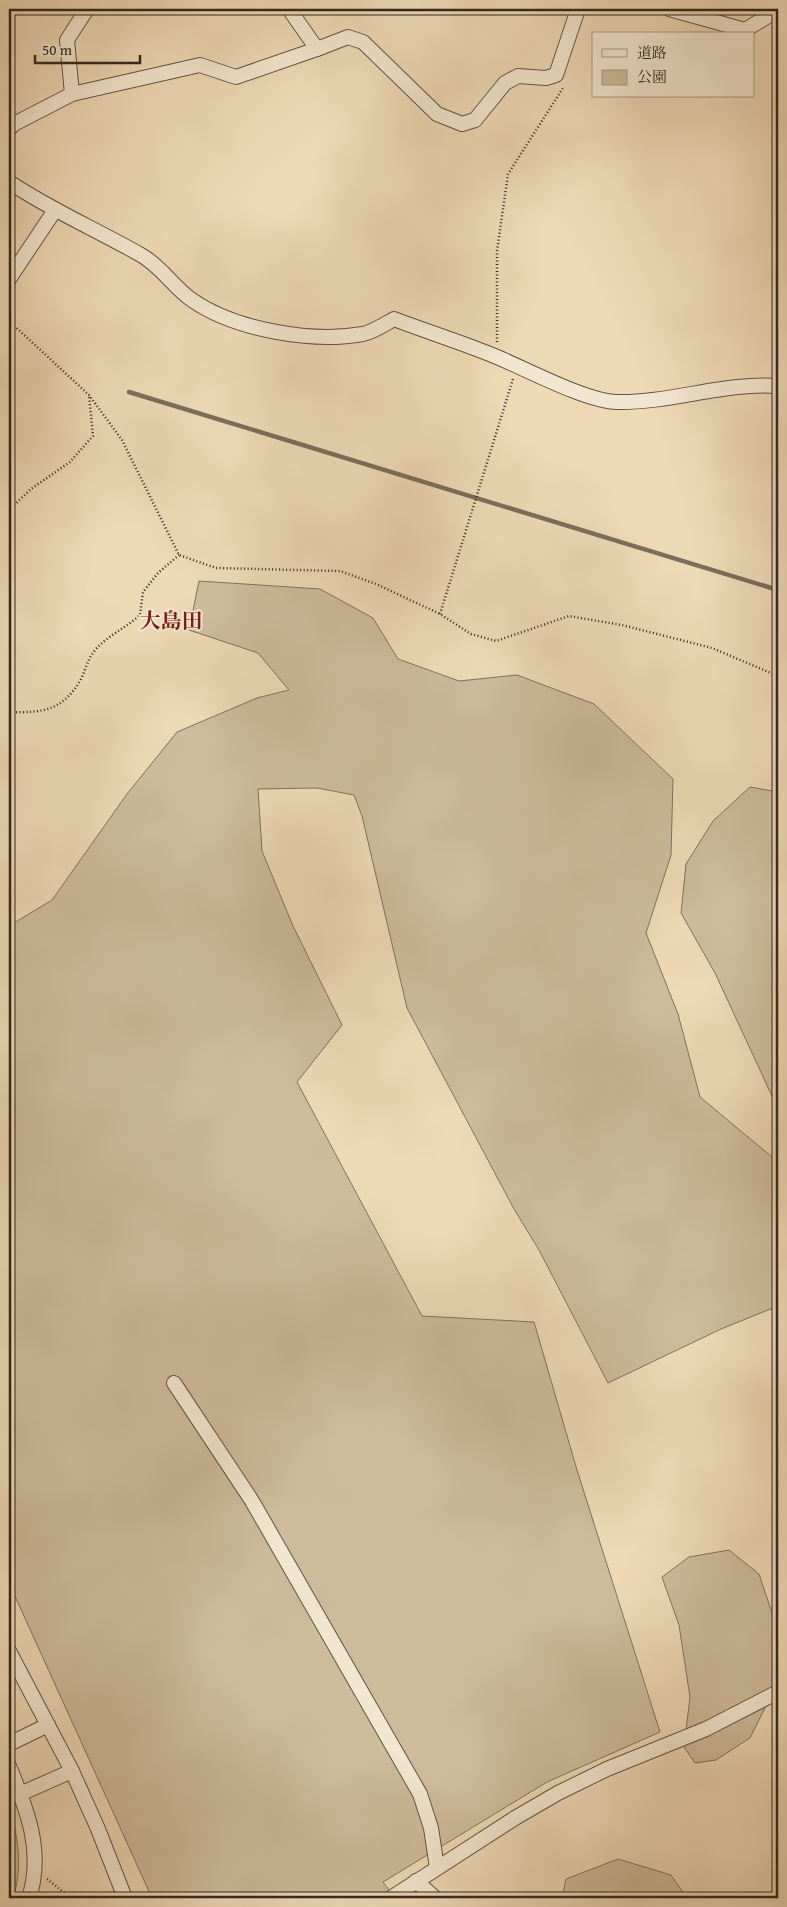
<svg xmlns="http://www.w3.org/2000/svg" width="787" height="1907" font-family="'Gentium Book Plus','Noto Serif JP',serif">
<rect width="100%" height="100%" fill="#edd9b6"/>
<filter id="stains"><feTurbulence type="fractalNoise" baseFrequency=".004" numOctaves="4"/><feColorMatrix values="0 0 0 0 .2 0 0 0 0 .09 0 0 0 0 .02 0 0 0 .5 -.17"/></filter>
<radialGradient id="worn" r=".72"><stop offset=".6" stop-color="#630" stop-opacity="0"/><stop offset="1" stop-color="#630" stop-opacity=".3"/></radialGradient>
<!-- green -->
<g fill="#cdbb9c" stroke="#7f725e">
<path d="M 199,581 L 320,589 L 373,618 L 398,659 L 459,681 L 517,675 L 594,704 L 673,779 L 671,855 L 646,933 L 678,1014 L 700,1097 L 778,1162 L 778,1306 L 721,1329 L 608,1383 L 539,1250 L 514,1209 L 407,1008 L 362,816 L 354,795 L 317,788 L 258,789 L 262,851 L 293,926 L 342,1025 L 297,1082 L 422,1316 L 534,1322 L 577,1470 L 660,1732 L 547,1782 L 383,1882 L 395,1898 L 152,1898 L 9,1583 L 9,926 L 52,900 L 127,794 L 177,732 L 257,698 L 289,690 L 258,653 L 189,630 Z"/>
<path d="M 750,787 L 778,792 L 778,1109 L 715,973 L 681,913 L 686,864 L 713,821 Z"/>
<path d="M 729,1550 L 759,1574 L 776,1625 L 778,1682 L 750,1738 L 716,1760 L 695,1763 L 684,1747 L 690,1697 L 679,1625 L 662,1577 L 689,1557 Z"/>
<path d="M 12,1816 C 19,1844 22,1871 13,1898 L 9,1898 L 9,1817 Z"/>
<path d="M 618,1859 L 671,1875 L 687,1898 L 562,1898 L 566,1879 Z"/>
</g>
<g fill="none" stroke-linecap="round" stroke-linejoin="round">
<!-- stream -->
<path stroke="#7b6e5b" stroke-width="4.5" d="M 129,392 L 778,590"/>
<!-- minor casing -->
<g stroke="#605445" stroke-width="16">
<g id="minor">
<path d="M 669,9 L 745,30 L 778,10"/>
<path d="M 317,49 L 348,37 L 363,42 L 437,114 L 462,124 L 475,120 L 505,83 L 518,76 L 546,78 L 556,75 L 578,9"/>
<path d="M 72,94 L 200,65 L 236,77 L 317,49 L 289,9"/>
<path d="M 9,129 L 14,124 L 72,94 L 67,40 L 87,9"/>
<path d="M 9,182 C 51,210 97,230 141,255 C 161,266 173,287 192,300 C 235,330 312,343 363,334 C 373,332 385,324 394,319 C 428,332 463,343 497,357 C 526,369 588,402 617,402 C 671,403 724,382 778,386"/>
<path d="M 9,279 L 55,210"/>
<path d="M 174,1383 L 252,1501 L 420,1794 L 431,1828 L 437,1868"/>
<path d="M 9,1651 L 72,1771 L 98,1829 L 125,1898"/>
<path d="M 9,1744 L 48,1725"/>
<path d="M 9,1766 C 27,1809 44,1852 29,1898"/>
<path d="M 20,1794 L 72,1771"/>
<path d="M 416,1881 L 435,1898"/>
<path d="M 391,1898 L 515,1818 L 558,1793 L 607,1769 L 706,1729 L 778,1692"/>
</g>
</g>
<!-- path -->
<g stroke="#31281f" stroke-width="2.5" stroke-dasharray="1 2.5" stroke-linecap="butt">
<path d="M 9,321 L 89,395 L 122,440 L 179,555 L 216,568 L 340,571 L 376,584 L 440,614 L 471,634 L 496,641 L 569,616 L 622,625 L 712,648 L 778,676"/>
<path d="M 497,342 L 497,251 L 508,174 L 563,88"/>
<path d="M 9,510 L 31,489 L 70,462 L 93,436 L 89,395"/>
<path d="M 440,614 L 513,379"/>
<path d="M 9,712 C 42,713 63,711 81,679 C 86,669 88,657 97,648 C 109,635 127,627 140,615 L 143,592 L 158,573 L 179,555"/>
<path d="M 47,1879 L 71,1898"/>
</g>
<!-- minor -->
<use href="#minor" stroke="#f3e6d0" stroke-width="14"/>
</g>
<g text-anchor="middle" stroke-width="4" stroke-linejoin="round" paint-order="stroke">
<!-- neighbourhood labels -->
<g font-size="21" font-weight="bold" fill="#7a1f14" stroke="#f3e6d0">
<text x="171" y="628">大島田</text>
</g>
</g>
<!-- margin -->
<rect width="787" height="1907" fill="none" stroke="#edd9b6" stroke-width="30"/>
<rect x="10" y="10" width="767" height="1887" fill="none" stroke="#31281f" stroke-width="2.5"/>
<rect x="15" y="15" width="757" height="1877" fill="none" stroke="#31281f"/>
<!-- legend -->
<rect x="592" y="32" width="162" height="65" fill="#f3e6d0" stroke="#a59a89"/>
<rect x="602" y="49" width="25" height="8" fill="#f3e6d0" stroke="#a59a89"/>
<text x="637" y="58" font-size="15" fill="#31281f">道路</text>
<rect x="602" y="70" width="25" height="15" fill="#cdbb9c" stroke="#a59a89"/>
<text x="637" y="82" font-size="15" fill="#31281f">公園</text>
<!-- scale -->
<path d="M35 55v8h105v-8" fill="none" stroke="#31281f" stroke-width="2.5"/>
<text x="42" y="55" font-size="15" fill="#31281f" stroke="#f3e6d0" stroke-width="4" paint-order="stroke">50 m</text>
<rect width="100%" height="100%" filter="url(#stains)"/>
<rect width="100%" height="100%" fill="url(#worn)"/>
</svg>
